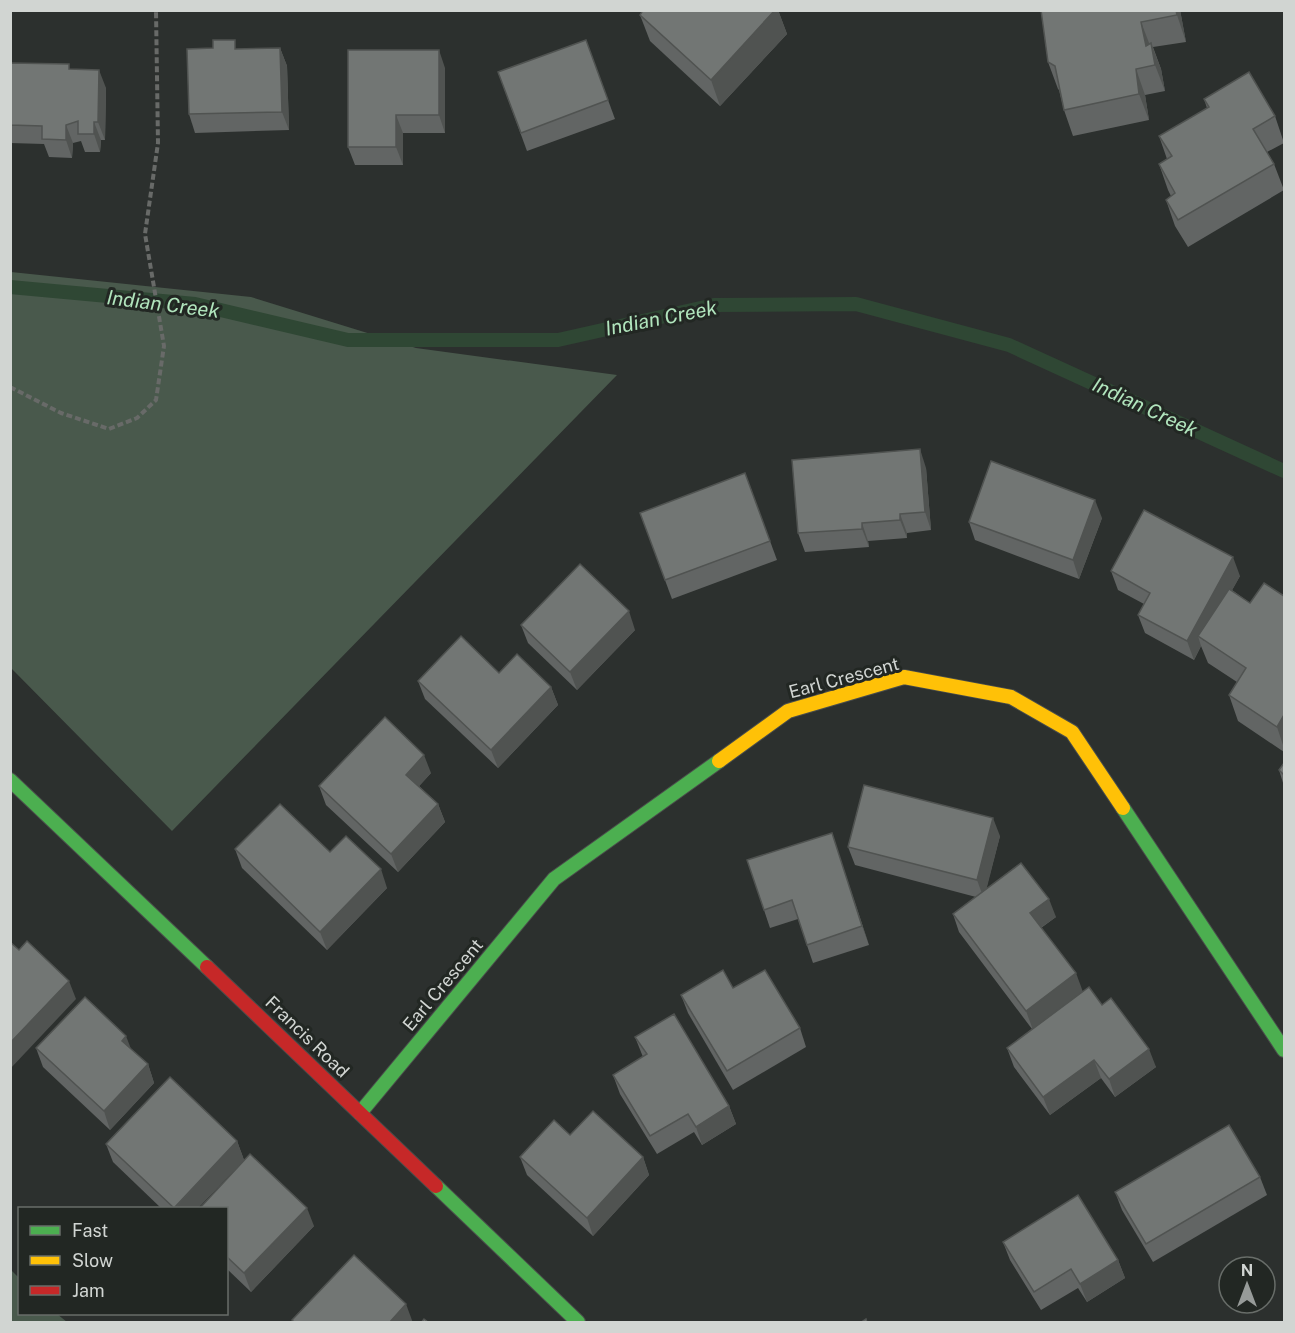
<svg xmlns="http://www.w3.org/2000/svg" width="1295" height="1333" font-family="'Public Sans',sans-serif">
<rect width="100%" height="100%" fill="#2c302e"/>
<!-- green -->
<g fill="#49594c">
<path d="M 11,272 L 251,297 L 416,348 L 617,375 L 172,831 L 11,668 Z"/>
<path d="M 11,1270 L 19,1278 L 20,1314 L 57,1314 L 67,1322 L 11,1322 Z"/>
</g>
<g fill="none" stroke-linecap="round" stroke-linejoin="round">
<!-- stream -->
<path stroke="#2f4734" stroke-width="14" d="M 10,287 L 195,304 L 348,340 L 558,340 L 714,305 L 856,304 L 1009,345 L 1284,471"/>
<!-- fast casing -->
<g stroke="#4a4d4b" stroke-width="16">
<g id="fast">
<path d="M 10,780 L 207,967"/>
<path d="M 1123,808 L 1284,1050"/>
<path d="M 360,1113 L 554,879 L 719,761"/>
<path d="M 436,1186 L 578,1322"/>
</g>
</g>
<!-- slow casing -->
<g stroke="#4a4d4b" stroke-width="16">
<path id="slow" d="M 719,761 L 788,711 L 904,677 L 1011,697 L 1072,732 L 1123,808"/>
</g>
<!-- jam casing -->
<g stroke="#4a4d4b" stroke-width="16">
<path id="jam" d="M 207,967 L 436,1186"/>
</g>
<!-- path -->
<path stroke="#686a68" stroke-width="4" stroke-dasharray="6 3" stroke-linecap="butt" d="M 10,387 L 61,413 L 109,429 L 137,418 L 156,400 L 164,346 L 145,234 L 158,143 L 156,10"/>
<!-- fast -->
<use href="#fast" stroke="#4caf50" stroke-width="14"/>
<!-- slow -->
<use href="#slow" stroke="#ffc107" stroke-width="14"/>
<!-- jam -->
<use href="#jam" stroke="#c62828" stroke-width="14"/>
</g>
<!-- wall -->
<g fill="#626564">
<path d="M 643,10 L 778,10 L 787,34 L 720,106 L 650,41 L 640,15 Z"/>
<path d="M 1041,10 L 1180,10 L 1186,42 L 1153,47 L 1161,69 L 1165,91 L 1145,95 L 1149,120 L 1073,136 L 1064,110 L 1059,90 L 1058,89 L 1048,62 Z"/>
<path d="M 586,40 L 615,119 L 527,151 L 498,72 Z"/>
<path d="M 280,48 L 287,66 L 289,130 L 195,133 L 189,114 L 238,49 Z"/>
<path d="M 10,63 L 71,69 L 106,88 L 105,140 L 101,140 L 100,152 L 85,152 L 81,141 L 73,143 L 72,158 L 49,157 L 44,144 L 10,143 Z"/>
<path d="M 445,68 L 445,133 L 403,133 L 403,165 L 355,165 L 348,147 Z"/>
<path d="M 1204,99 L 1275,116 L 1284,143 L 1267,152 L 1274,164 L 1284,190 L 1188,247 L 1175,226 L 1166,200 L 1171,196 L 1168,190 L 1159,164 L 1167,159 L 1159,136 L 1207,108 Z"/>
<path d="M 926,468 L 931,530 L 907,533 L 907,538 L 868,541 L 869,547 L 805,552 L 798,533 Z"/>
<path d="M 745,473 L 777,560 L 672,599 L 640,513 Z"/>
<path d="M 1102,518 L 1079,579 L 975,540 L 969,522 Z"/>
<path d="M 1111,571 L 1240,576 L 1232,590 L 1250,603 L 1284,596 L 1284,752 L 1238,721 L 1229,695 L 1237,682 L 1208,663 L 1201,646 L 1194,660 L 1145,633 L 1138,615 L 1144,604 L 1118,590 Z"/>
<path d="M 521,625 L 635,630 L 577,690 L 528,643 Z"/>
<path d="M 418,681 L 551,687 L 558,705 L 498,768 L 425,699 Z"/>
<path d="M 1284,763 L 1284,786 L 1279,770 Z"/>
<path d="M 431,773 L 419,786 L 438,804 L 445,822 L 398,872 L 326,805 L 319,786 Z"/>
<path d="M 1000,836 L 986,889 L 1056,917 L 1041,928 L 1083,992 L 1102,1005 L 1156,1067 L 1115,1097 L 1101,1078 L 1050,1115 L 1014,1067 L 1007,1048 L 1032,1029 L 959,932 L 953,914 L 976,897 L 855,865 L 848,847 Z"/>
<path d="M 235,849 L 330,852 L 387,888 L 327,950 L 242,868 Z"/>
<path d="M 838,852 L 869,945 L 813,963 L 798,919 L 770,928 L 764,910 Z"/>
<path d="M 733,988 L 800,1028 L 806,1047 L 733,1090 L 688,1013 L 681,995 Z"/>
<path d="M 635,1037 L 729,1106 L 736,1124 L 702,1145 L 694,1132 L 657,1154 L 620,1094 L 613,1075 L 643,1057 Z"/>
<path d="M 36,1048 L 148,1064 L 154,1083 L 110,1130 L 43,1067 Z"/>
<path d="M 570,1135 L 643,1157 L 649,1175 L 593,1236 L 527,1175 L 520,1157 Z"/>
<path d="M 237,1141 L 244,1160 L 197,1209 L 162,1209 L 113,1162 L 106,1144 Z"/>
<path d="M 1260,1177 L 1267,1195 L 1153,1262 L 1122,1210 L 1115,1192 Z"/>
<path d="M 226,1209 L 314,1226 L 251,1292 L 226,1268 Z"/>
<path d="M 1003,1242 L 1118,1260 L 1125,1278 L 1087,1302 L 1078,1288 L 1041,1310 L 1010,1260 Z"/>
</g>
<!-- shaded-wall -->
<g fill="#505351">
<path d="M 775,10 L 778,10 L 787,34 L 720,106 L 711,80 Z"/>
<path d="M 1176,10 L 1180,10 L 1186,42 L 1177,15 Z"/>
<path d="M 1141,22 L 1151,48 L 1146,46 Z"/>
<path d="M 1151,43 L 1161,69 L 1165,91 L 1155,65 Z"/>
<path d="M 280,48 L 287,66 L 289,130 L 282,112 Z"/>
<path d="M 439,50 L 445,68 L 445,133 L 439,115 Z"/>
<path d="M 1136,69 L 1145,95 L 1149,120 L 1139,94 Z"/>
<path d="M 99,70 L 106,88 L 105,140 L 98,122 Z"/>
<path d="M 396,115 L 403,133 L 403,165 L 396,147 Z"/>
<path d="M 94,122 L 101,140 L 100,152 L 94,134 Z"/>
<path d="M 66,125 L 73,143 L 72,158 L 66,140 Z"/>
<path d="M 920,449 L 926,468 L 931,530 L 925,512 Z"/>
<path d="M 1095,500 L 1102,518 L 1079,579 L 1073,560 Z"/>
<path d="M 900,514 L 907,533 L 907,538 L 900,520 Z"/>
<path d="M 862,523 L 868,541 L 869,547 L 862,529 Z"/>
<path d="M 1233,557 L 1240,576 L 1204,641 L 1198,636 L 1201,646 L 1194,660 L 1187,641 Z"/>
<path d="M 629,611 L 635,630 L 577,690 L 570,672 Z"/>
<path d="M 551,687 L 558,705 L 498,768 L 491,750 Z"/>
<path d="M 1284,715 L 1284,748 L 1277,727 Z"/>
<path d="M 424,755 L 431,773 L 413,793 L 406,775 Z"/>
<path d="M 438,804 L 445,822 L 398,872 L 391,854 Z"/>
<path d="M 993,818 L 1000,836 L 984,899 L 977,880 Z"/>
<path d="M 832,833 L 838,852 L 869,945 L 862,926 Z"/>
<path d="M 381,869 L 387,888 L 327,950 L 320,932 Z"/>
<path d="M 1049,899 L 1056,917 L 1036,931 L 1030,913 Z"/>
<path d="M 1076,973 L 1083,992 L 1033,1030 L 1026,1011 Z"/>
<path d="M 69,981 L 76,999 L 10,1069 L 10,1043 Z"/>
<path d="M 126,1036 L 133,1054 L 122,1041 Z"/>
<path d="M 1149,1049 L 1156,1067 L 1115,1097 L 1109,1079 Z"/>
<path d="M 1094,1060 L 1101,1078 L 1050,1115 L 1043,1097 Z"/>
<path d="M 148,1064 L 154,1083 L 110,1130 L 104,1111 Z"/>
<path d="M 729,1106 L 736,1124 L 702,1145 L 696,1127 Z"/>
<path d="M 237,1141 L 244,1160 L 197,1209 L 174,1209 Z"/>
<path d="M 643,1157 L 649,1175 L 593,1236 L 587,1218 Z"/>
<path d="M 307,1208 L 314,1226 L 251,1292 L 244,1273 Z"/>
<path d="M 1118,1260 L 1125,1278 L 1087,1302 L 1080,1284 Z"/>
<path d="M 406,1304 L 413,1323 L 389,1323 Z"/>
</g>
<!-- building -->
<g fill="#727674" stroke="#505351" stroke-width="1.5">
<path d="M 643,10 L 775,10 L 711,80 L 640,15 Z"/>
<path d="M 1041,10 L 1176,10 L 1177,15 L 1141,22 L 1146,46 L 1151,43 L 1155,65 L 1136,69 L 1139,94 L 1064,110 L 1055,66 L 1048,62 Z"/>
<path d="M 213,40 L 235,40 L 235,49 L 280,48 L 282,112 L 189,114 L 187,49 L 213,48 Z"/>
<path d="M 586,40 L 608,100 L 521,133 L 498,72 Z"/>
<path d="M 348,50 L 439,50 L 439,115 L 396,115 L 396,147 L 348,147 Z"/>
<path d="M 10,63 L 69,64 L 69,69 L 99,70 L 98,122 L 94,122 L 94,134 L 78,134 L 78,121 L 66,125 L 66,140 L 42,139 L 42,126 L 10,125 Z"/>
<path d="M 1249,72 L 1275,116 L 1253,129 L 1274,164 L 1178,220 L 1166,200 L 1175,193 L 1159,164 L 1172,156 L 1159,136 L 1209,107 L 1204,99 Z"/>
<path d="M 920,449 L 925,512 L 900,514 L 900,520 L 862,523 L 862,529 L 798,533 L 792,460 Z"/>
<path d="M 991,461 L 1095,500 L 1073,560 L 969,522 Z"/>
<path d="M 745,473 L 770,541 L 665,580 L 640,513 Z"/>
<path d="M 1144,510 L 1233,557 L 1187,641 L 1138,615 L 1150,593 L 1111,571 Z"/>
<path d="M 580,564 L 629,611 L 570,672 L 521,625 Z"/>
<path d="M 1264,583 L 1284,596 L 1284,715 L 1277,727 L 1229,695 L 1246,668 L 1198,636 L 1229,589 L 1250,603 Z"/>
<path d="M 461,636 L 499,673 L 517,654 L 551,687 L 491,750 L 418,681 Z"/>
<path d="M 385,717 L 424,755 L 406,775 L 438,804 L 391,854 L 319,786 Z"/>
<path d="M 1284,763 L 1284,775 L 1279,770 Z"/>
<path d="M 864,785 L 993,818 L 977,880 L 848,847 Z"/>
<path d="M 280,804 L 330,852 L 346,836 L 381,869 L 320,932 L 235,849 Z"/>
<path d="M 832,833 L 862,926 L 807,945 L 792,900 L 764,910 L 747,860 Z"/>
<path d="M 1021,863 L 1049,899 L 1030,913 L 1076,973 L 1026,1011 L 953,914 Z"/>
<path d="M 27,941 L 69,981 L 10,1043 L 10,942 L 19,950 Z"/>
<path d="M 723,970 L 733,988 L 765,970 L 800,1028 L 727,1071 L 681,995 Z"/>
<path d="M 1089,987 L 1102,1005 L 1111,998 L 1149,1049 L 1109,1079 L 1094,1060 L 1043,1097 L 1007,1048 Z"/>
<path d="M 85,997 L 126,1036 L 122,1041 L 148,1064 L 104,1111 L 36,1048 Z"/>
<path d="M 674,1014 L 729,1106 L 696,1127 L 688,1114 L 650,1136 L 613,1075 L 647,1054 L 635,1037 Z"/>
<path d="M 170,1077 L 237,1141 L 174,1208 L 106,1144 Z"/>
<path d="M 593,1111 L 643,1157 L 587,1218 L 520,1157 L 554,1120 L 570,1135 Z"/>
<path d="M 1229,1125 L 1260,1177 L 1146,1244 L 1115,1192 Z"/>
<path d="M 250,1154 L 307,1208 L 244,1273 L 226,1256 L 226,1209 L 199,1209 Z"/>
<path d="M 1078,1195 L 1118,1260 L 1080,1284 L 1071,1269 L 1034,1292 L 1003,1242 Z"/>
<path d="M 354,1255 L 406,1304 L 389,1323 L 295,1323 L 292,1320 Z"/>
<path d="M 424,1319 L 429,1323 L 421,1323 Z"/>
<path d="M 866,1319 L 867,1323 L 860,1323 Z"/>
</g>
<g text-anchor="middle" stroke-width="6" stroke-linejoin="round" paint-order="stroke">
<!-- street labels -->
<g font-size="18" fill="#d1d5d2" stroke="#222723">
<text transform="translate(844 678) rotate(-15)" y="6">Earl Crescent</text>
<text transform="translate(443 985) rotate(-50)" y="6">Earl Crescent</text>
<text transform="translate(307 1037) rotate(44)" y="6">Francis Road</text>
</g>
<!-- water labels -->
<g font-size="20" font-style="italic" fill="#b1e5bd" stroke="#222723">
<text transform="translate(163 304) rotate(7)" y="7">Indian Creek</text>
<text transform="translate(661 318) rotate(-11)" y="7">Indian Creek</text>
<text transform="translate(1145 407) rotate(25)" y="7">Indian Creek</text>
</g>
</g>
<!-- border -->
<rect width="1295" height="1333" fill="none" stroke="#d1d5d2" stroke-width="24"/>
<!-- legend -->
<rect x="18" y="1207" width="210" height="108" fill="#222723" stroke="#686d69" stroke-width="1.5"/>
<rect x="30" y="1226" width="30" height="9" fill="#4caf50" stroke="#686d69" stroke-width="1.5"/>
<text x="72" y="1237" font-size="18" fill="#d1d5d2">Fast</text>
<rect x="30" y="1256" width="30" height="9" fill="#ffc107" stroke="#686d69" stroke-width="1.5"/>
<text x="72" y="1267" font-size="18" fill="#d1d5d2">Slow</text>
<rect x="30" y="1286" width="30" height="9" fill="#c62828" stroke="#686d69" stroke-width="1.5"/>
<text x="72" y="1297" font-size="18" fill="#d1d5d2">Jam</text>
<!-- north arrow -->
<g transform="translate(1247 1285)"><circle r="28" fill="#222723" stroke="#686d69" stroke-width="1.5"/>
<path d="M0-4.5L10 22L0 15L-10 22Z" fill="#979b99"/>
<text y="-9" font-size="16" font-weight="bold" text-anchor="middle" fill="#d1d5d2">N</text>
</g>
</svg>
